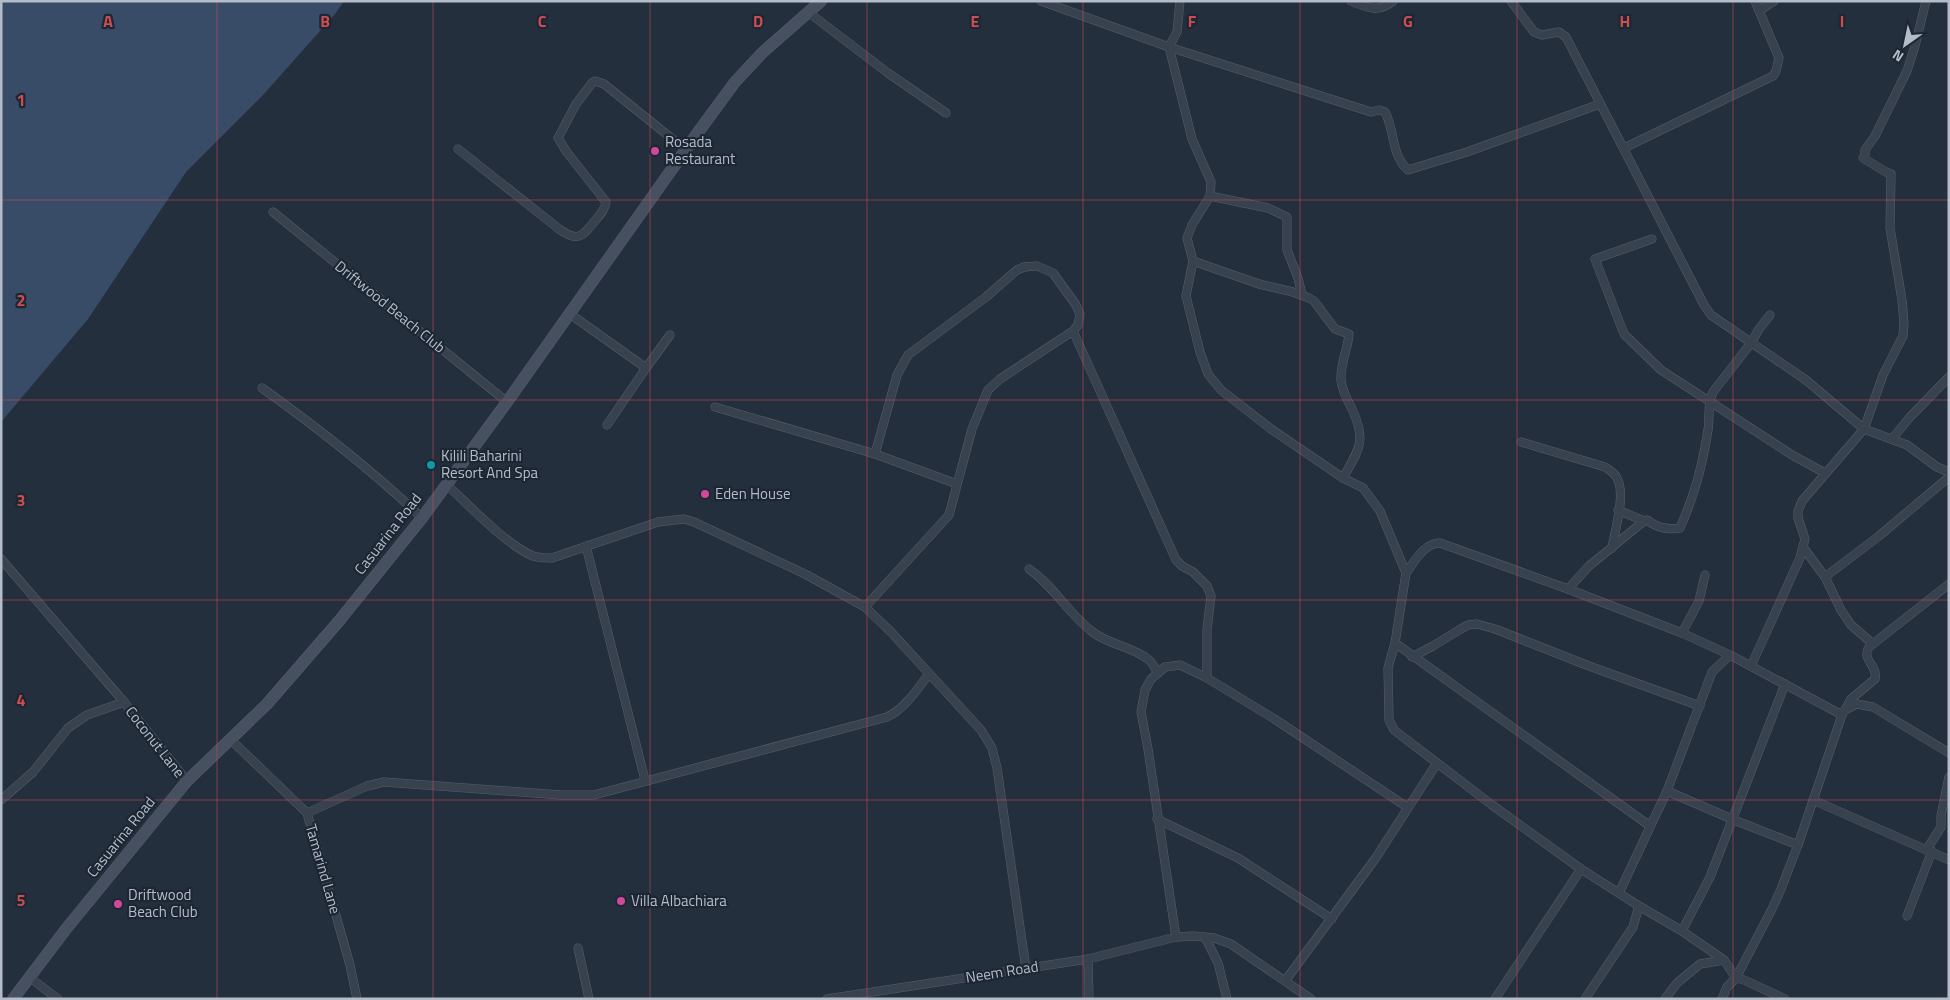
<svg xmlns="http://www.w3.org/2000/svg" width="1950" height="1000" font-family="'Titillium Web',sans-serif">
<rect width="100%" height="100%" fill="#242f3e"/>
<!-- water -->
<path fill="#394c67" d="M 1,1 L 344,1 L 335,14 L 264,94 L 186,172 L 88,319 L 1,422 Z"/>
<g fill="none" stroke-linecap="round" stroke-linejoin="round">
<!-- street casing -->
<g stroke="#565f6c" stroke-width="9">
<g id="street">
<path d="M 1041,1 L 1169,47 L 1371,112 L 1379,110 L 1385,112 C 1395,130 1391,156 1408,170 L 1467,152 L 1600,104"/>
<path d="M 1180,1 L 1177,32 L 1169,47 L 1192,139 L 1211,182 L 1210,196 L 1192,225 L 1187,238 L 1193,261 L 1186,296 L 1200,352 L 1208,374 L 1221,390 L 1271,429 L 1343,478 L 1363,488 L 1380,511 L 1406,573 L 1395,643 L 1388,668 L 1389,720 L 1394,730 L 1492,805 L 1581,869 L 1639,906 L 1682,931 L 1724,960 L 1736,978 L 1744,980 L 1785,999"/>
<path d="M 1351,1 C 1367,8 1379,13 1393,1"/>
<path d="M 1511,1 L 1534,32 L 1542,35 L 1559,32 L 1566,37 L 1704,305 L 1711,315 L 1806,380 L 1864,429 L 1907,445 L 1937,467 L 1949,472"/>
<path d="M 1759,11 L 1774,1"/>
<path d="M 808,12 L 888,73 L 946,113"/>
<path d="M 1624,148 L 1773,76 L 1776,71 L 1779,58 L 1755,1"/>
<path d="M 458,149 L 559,229 C 577,242 582,237 594,222 C 599,216 605,210 606,202 L 566,151 L 558,138 L 576,104 L 592,83 L 595,81 L 604,84 L 685,149"/>
<path d="M 1210,196 L 1268,208 L 1287,217 L 1287,250 L 1298,278 L 1302,295"/>
<path d="M 273,212 L 507,402"/>
<path d="M 1652,239 L 1595,259 L 1624,334 L 1661,370 L 1792,455 L 1825,473"/>
<path d="M 1193,261 L 1259,284 L 1293,292 L 1309,298 L 1314,301 L 1335,329 L 1349,334 C 1348,349 1340,364 1341,380 C 1342,390 1347,400 1352,409 C 1367,442 1359,449 1343,478"/>
<path d="M 570,314 L 646,368 L 607,425"/>
<path d="M 1073,331 L 1176,560 L 1182,566 L 1193,572 L 1207,586 L 1211,596 L 1207,629 L 1207,678"/>
<path d="M 646,368 L 670,335"/>
<path d="M 262,388 C 318,428 372,470 422,518"/>
<path d="M 715,407 L 875,454 L 957,484"/>
<path d="M 1892,439 L 1910,417 L 1949,377"/>
<path d="M 1521,442 L 1605,467 C 1609,470 1615,473 1617,478 C 1626,494 1615,530 1612,548"/>
<path d="M 446,484 C 469,505 505,544 533,556 C 539,558 545,558 552,558 L 658,522 L 684,519 L 694,522 L 805,574 L 865,607 L 891,632 L 981,730 L 992,748 L 997,768 L 1026,969"/>
<path d="M 1618,510 L 1644,521"/>
<path d="M 586,546 L 645,780"/>
<path d="M 1803,547 L 1825,577 L 1841,610 L 1851,625 L 1873,644"/>
<path d="M 1,559 L 124,702 L 187,781"/>
<path d="M 1029,569 C 1054,586 1069,615 1094,633 C 1110,645 1136,648 1149,660 C 1153,663 1155,669 1158,673"/>
<path d="M 1406,573 C 1415,561 1424,543 1440,543 L 1568,589 L 1682,633 L 1730,655 L 1842,715 L 1845,710 L 1857,704 L 1873,707 L 1949,753"/>
<path d="M 1825,577 L 1879,536 L 1949,477"/>
<path d="M 1568,589 L 1589,566 L 1644,521 L 1647,520 C 1658,528 1667,530 1680,528 C 1695,494 1702,467 1708,430 C 1710,417 1707,405 1713,392 L 1751,343 L 1759,329 L 1770,315"/>
<path d="M 865,607 L 949,515 L 972,429 L 988,390 L 1000,379 L 1073,331 L 1078,325 L 1080,314 L 1076,305 L 1053,273 L 1037,266 L 1024,267 L 1017,270 L 986,297 L 908,355 L 897,375 L 875,454"/>
<path d="M 1682,633 L 1699,601 L 1705,575"/>
<path d="M 1395,643 L 1650,826"/>
<path d="M 1412,657 L 1433,646 L 1459,630 L 1468,625 L 1477,624 L 1495,629 L 1589,666 L 1700,706"/>
<path d="M 1751,666 L 1800,558 L 1805,539 L 1798,518 L 1798,511 L 1802,501 L 1864,429 L 1883,375 L 1903,336 L 1904,323 L 1902,300 L 1890,228 L 1891,174 L 1886,172 L 1863,158 L 1865,155 L 1865,150 L 1875,136 L 1907,71 L 1915,46 L 1926,1"/>
<path d="M 1845,710 L 1851,699 L 1875,679 C 1878,665 1861,660 1869,647 L 1949,584"/>
<path d="M 230,739 L 307,813 L 350,965 L 357,999"/>
<path d="M 1667,791 L 1734,820 L 1798,845"/>
<path d="M 1,800 L 33,772 L 68,728 L 87,715 L 124,702"/>
<path d="M 1813,800 L 1949,860"/>
<path d="M 307,813 L 367,786 L 384,782 L 561,795 L 594,795 L 887,717 C 906,708 917,689 929,674"/>
<path d="M 1157,819 L 1238,858 L 1332,919"/>
<path d="M 1927,849 L 1941,827 L 1941,816 L 1949,777"/>
<path d="M 1619,893 L 1667,791 L 1712,672 L 1730,655"/>
<path d="M 1907,916 L 1932,851"/>
<path d="M 1682,931 L 1710,877 L 1785,684"/>
<path d="M 1176,937 L 1148,749 L 1141,712 L 1145,690 L 1151,679 L 1165,667 L 1180,665 L 1207,678 L 1273,718 L 1407,807"/>
<path d="M 1205,937 L 1218,963 L 1227,999"/>
<path d="M 578,948 L 589,999"/>
<path d="M 1088,959 L 1089,999"/>
<path d="M 29,977 L 58,999"/>
<path d="M 1285,981 L 1375,859 L 1437,763"/>
<path d="M 827,999 L 1088,959 L 1176,937 L 1193,936 L 1214,938 L 1231,944 L 1311,999"/>
<path d="M 1495,999 L 1581,869"/>
<path d="M 1585,999 L 1633,927 L 1639,906"/>
<path d="M 1665,999 L 1677,983 L 1700,964 L 1724,960"/>
<path d="M 1722,999 L 1727,987 L 1736,978 L 1772,909 L 1781,889 L 1798,845 L 1842,715"/>
</g>
</g>
<!-- secondary casing -->
<g stroke="#565f6c" stroke-width="12">
<path id="secondary" d="M 13,999 L 66,929 L 187,781 L 267,704 L 339,621 L 422,518 L 507,402 L 699,131 L 735,82 L 762,53 L 821,1"/>
</g>
<!-- street -->
<use href="#street" stroke="#38414e" stroke-width="8"/>
<!-- secondary -->
<use href="#secondary" stroke="#465061" stroke-width="11"/>
</g>
<!-- grid -->
<path fill="none" stroke="#ce4d50" stroke-width="1" stroke-opacity="0.55" d="M 217,1 L 217,999M 433,1 L 433,999M 650,1 L 650,999M 867,1 L 867,999M 1083,1 L 1083,999M 1300,1 L 1300,999M 1517,1 L 1517,999M 1733,1 L 1733,999M 1,200 L 1949,200M 1,400 L 1949,400M 1,600 L 1949,600M 1,800 L 1949,800"/>
<!-- markers -->
<g fill="#d1479c" stroke="#1d2633" stroke-width="2">
<circle cx="655" cy="151" r="5"/>
<circle cx="705" cy="494" r="5"/>
<circle cx="621" cy="901" r="5"/>
<circle cx="118" cy="904" r="5"/>
</g>
<circle fill="#0f9aa8" stroke="#1d2633" stroke-width="2" cx="431" cy="465" r="5"/>
<g text-anchor="middle" stroke-width="4.5" stroke-linejoin="round" paint-order="stroke">
<!-- poi labels -->
<g font-size="15" fill="#b4bcc9" stroke="#1d2633" text-anchor="start">
<text x="665" y="147">Rosada<tspan x="665" dy="17">Restaurant</tspan></text>
<text x="441" y="461">Kilili Baharini<tspan x="441" dy="17">Resort And Spa</tspan></text>
<text x="715" y="499">Eden House</text>
<text x="128" y="900">Driftwood<tspan x="128" dy="17">Beach Club</tspan></text>
<text x="631" y="906">Villa Albachiara</text>
</g>
<!-- street labels -->
<g font-size="15" fill="#b4bcc9" stroke="#1d2633">
<text transform="translate(390 307) rotate(39)" y="5">Driftwood Beach Club</text>
<text transform="translate(388 534) rotate(-52)" y="5">Casuarina Road</text>
<text transform="translate(155 742) rotate(52)" y="5">Coconut Lane</text>
<text transform="translate(121 837) rotate(-51)" y="5">Casuarina Road</text>
<text transform="translate(323 869) rotate(74)" y="5">Tamarind Lane</text>
<text transform="translate(1002 972) rotate(-9)" y="5">Neem Road</text>
</g>
</g>
<g font-size="16" text-anchor="middle" font-weight="bold" fill="#ce4d50" stroke="#1d2633" stroke-width="4.5" stroke-linejoin="round" paint-order="stroke">
<text x="108" y="27">A</text>
<text x="325" y="27">B</text>
<text x="542" y="27">C</text>
<text x="758" y="27">D</text>
<text x="975" y="27">E</text>
<text x="1192" y="27">F</text>
<text x="1408" y="27">G</text>
<text x="1625" y="27">H</text>
<text x="1842" y="27">I</text>
<text x="21" y="106">1</text>
<text x="21" y="306">2</text>
<text x="21" y="506">3</text>
<text x="21" y="706">4</text>
<text x="21" y="906">5</text>
</g>
<!-- border -->
<rect width="1950" height="1000" fill="none" stroke="#b4bcc9" stroke-width="5"/>
<!-- north arrow -->
<g transform="translate(1905 45) rotate(213)" stroke="#1d2633" stroke-width="4" paint-order="stroke">
<path d="M0-4L9 19L0 12L-9 19Z" fill="#b4bcc9"/>
<text y="-8" font-size="14" font-weight="bold" text-anchor="middle" fill="#b4bcc9">N</text>
</g>
</svg>
